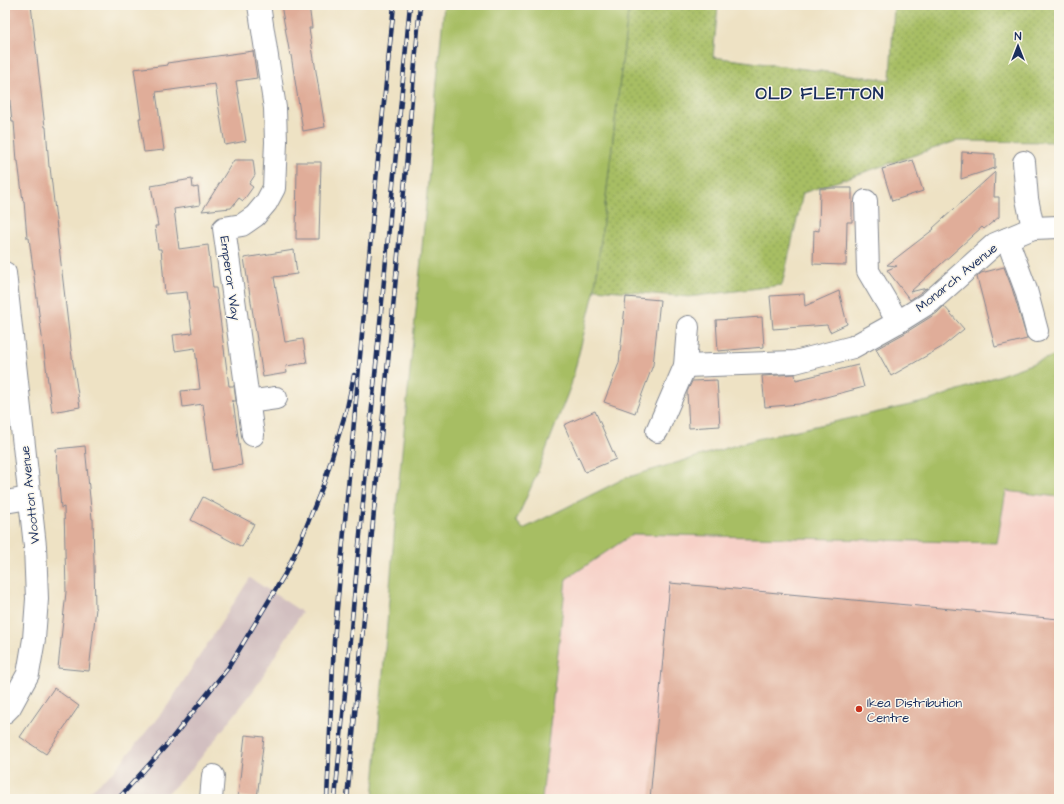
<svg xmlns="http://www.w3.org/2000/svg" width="1064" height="804" font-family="'Architects Daughter',sans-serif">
<defs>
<pattern id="park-dots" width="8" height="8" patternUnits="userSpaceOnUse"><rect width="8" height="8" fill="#a7be63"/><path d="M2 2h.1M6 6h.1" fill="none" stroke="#879b55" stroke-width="1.8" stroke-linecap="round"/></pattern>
</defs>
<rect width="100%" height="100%" fill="#fbf7ec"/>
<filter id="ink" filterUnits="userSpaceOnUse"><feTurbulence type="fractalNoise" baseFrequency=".025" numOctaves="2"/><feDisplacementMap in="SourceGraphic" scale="8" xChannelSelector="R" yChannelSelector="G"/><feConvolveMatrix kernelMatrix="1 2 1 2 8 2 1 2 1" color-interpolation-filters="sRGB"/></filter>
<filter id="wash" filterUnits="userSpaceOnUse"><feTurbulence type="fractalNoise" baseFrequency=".012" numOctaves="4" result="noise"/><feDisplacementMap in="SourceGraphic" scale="16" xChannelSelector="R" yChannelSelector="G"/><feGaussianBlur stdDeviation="0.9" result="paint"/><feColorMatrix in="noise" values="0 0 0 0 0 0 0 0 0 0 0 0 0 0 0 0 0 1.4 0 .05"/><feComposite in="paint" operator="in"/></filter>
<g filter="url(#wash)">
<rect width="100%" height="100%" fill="#eee2c4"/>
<!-- built -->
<path fill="#f7d1c8" d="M 1059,381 L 1059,799 L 458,799 L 534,562 Z"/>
<!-- railway -->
<path fill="#d2bfc0" d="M 250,578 L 302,612 L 254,690 L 191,770 L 162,799 L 80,799 L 114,771 L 168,705 Z"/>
<!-- grass -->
<path fill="#a7be63" stroke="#617660" d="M 444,5 L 629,5 L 595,289 L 571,385 L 536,476 L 516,521 L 523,529 L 625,478 L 757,439 L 928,401 L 1059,354 L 1059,497 L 1006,491 L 997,543 L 633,534 L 566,579 L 542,799 L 373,799 L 396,511 L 420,270 Z"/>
<!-- park -->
<path fill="url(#park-dots)" stroke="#617660" d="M 629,5 L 718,5 L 713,57 L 890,80 L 894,5 L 1059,5 L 1059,142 L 956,141 L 803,193 L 782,285 L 689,297 L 595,289 Z"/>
<g id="blocks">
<!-- building -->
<g fill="#e0ad99">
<path d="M 5,5 L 31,5 L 45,127 L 46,127 L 49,167 L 50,167 L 59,246 L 71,350 L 80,407 L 52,412 L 29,238 L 27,238 L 24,201 L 23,201 L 18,161 L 17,161 L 14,122 L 12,122 L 9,91 L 10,91 L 5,46 Z"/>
<path d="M 281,5 L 309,5 L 312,28 L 309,28 L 325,127 L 303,131 L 291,55 L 290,55 Z"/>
<path d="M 253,51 L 257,78 L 236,81 L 246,141 L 225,145 L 215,84 L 156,92 L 164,150 L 144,152 L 139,118 L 141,118 L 134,69 L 168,65 L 167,63 Z"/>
<path d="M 962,152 L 995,154 L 995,168 L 961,179 Z"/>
<path d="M 234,160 L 253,160 L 255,175 L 249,184 L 253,187 L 243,201 L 239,198 L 231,208 L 202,211 Z"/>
<path d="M 913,160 L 923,191 L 892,201 L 882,169 Z"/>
<path d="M 297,162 L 321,162 L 319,239 L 296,239 Z"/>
<path d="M 995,172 L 994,197 L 999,197 L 999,217 L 984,229 L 982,227 L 910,292 L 927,288 L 910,300 L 887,270 L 897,266 L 887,265 L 934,229 L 933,228 Z"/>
<path d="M 192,179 L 193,188 L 198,187 L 200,205 L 174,209 L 179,249 L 208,245 L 213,288 L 216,288 L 229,386 L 234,386 L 236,401 L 231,401 L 233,401 L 242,465 L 212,470 L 203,404 L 183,407 L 181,391 L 200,389 L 195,348 L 175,351 L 173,335 L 192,333 L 187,292 L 165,294 L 161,249 L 158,249 L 155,226 L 158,226 L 151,186 Z"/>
<path d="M 820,188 L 852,188 L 852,222 L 847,222 L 846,265 L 813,264 L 814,230 L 819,231 Z"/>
<path d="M 294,250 L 297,274 L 274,277 L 285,342 L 303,339 L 307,363 L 286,366 L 287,373 L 263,377 L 244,258 Z"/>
<path d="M 1004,267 L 1012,288 L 1027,339 L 995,347 L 977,277 L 981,273 Z"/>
<path d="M 839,291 L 847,324 L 830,332 L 827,325 L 773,329 L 770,296 L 804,294 L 805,306 Z"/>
<path d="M 626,297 L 660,300 L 653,365 L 635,413 L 604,402 L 619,363 Z"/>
<path d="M 944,306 L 964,329 L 942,347 L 891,376 L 876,349 L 905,333 L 937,313 Z"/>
<path d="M 762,317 L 764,347 L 718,351 L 716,320 Z"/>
<path d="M 858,365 L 864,387 L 799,404 L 765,407 L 762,376 L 795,374 L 796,380 Z"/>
<path d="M 717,380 L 720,426 L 689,428 L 687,392 L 692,381 Z"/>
<path d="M 595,411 L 616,459 L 585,472 L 564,425 Z"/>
<path d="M 85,446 L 92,519 L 93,519 L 95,608 L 96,608 L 89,671 L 58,668 L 66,592 L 64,507 L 61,508 L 56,449 Z"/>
<path d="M 203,497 L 254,524 L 242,547 L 191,520 Z"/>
<path d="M 670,583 L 1059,619 L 1059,799 L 650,799 Z"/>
<path d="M 54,688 L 79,706 L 46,754 L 20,737 Z"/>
<path d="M 245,735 L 264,737 L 257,799 L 238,796 Z"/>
</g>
</g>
</g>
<g filter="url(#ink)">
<use href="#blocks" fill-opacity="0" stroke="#848891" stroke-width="1"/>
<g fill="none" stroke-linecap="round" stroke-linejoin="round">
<!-- street casing -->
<g stroke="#848891" stroke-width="24">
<g id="street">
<path d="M 1024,162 L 1027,199 L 1033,228"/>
<path d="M 866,201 L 868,271 L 898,322"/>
<path d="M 1007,239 L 1026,290 L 1037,331"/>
<path d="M 5,273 L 35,546 L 37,599 L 34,639 L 28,674 L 10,707 L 5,712"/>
<path d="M 688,327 L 685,366 L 795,362 L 853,347 L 898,322 L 930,302 L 995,244 L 1033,228 L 1059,227"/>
<path d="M 248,402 L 276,398"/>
<path d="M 657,431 L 685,366"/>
<path d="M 253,435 L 224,228 L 242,225 L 255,216 L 266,203 L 274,188 L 276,142 L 275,108 L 259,5"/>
<path d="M 5,502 L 29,498"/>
<path d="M 211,799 L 213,776"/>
</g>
</g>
<!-- street -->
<use href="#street" stroke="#fff" stroke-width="22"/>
<!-- rail casing -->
<g stroke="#1b2f5e" stroke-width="4.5">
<g id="rail">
<path d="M 118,799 L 165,747 L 228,668 L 285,574 L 300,542 L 324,483 L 347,408 L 354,375"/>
<path d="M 327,799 L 334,641 L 377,170 L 394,5"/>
<path d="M 335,799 L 410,5"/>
<path d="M 347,799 L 404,191 L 420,5"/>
</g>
</g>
<!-- rail -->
<use href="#rail" stroke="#fbf7ec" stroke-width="3" stroke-dasharray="9" stroke-linecap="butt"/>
</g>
</g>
<!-- markers -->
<circle fill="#c8321e" stroke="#fbf7ec" stroke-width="1.5" cx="859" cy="709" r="4"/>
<g text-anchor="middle" stroke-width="3" stroke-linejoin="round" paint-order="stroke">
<!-- street labels -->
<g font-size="13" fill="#1b2f5e" stroke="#fbf7ec">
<text transform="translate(956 277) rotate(-39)" y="5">Monarch Avenue</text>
<text transform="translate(231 278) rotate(82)" y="5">Emperor Way</text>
<text transform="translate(29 495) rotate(-96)" y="5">Wootton Avenue</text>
</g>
<!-- poi labels -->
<g font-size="13" fill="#1b2f5e" stroke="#fbf7ec" text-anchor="start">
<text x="867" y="707">Ikea Distribution<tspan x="867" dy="15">Centre</tspan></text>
</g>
<!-- district labels -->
<g font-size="17" font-weight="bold" letter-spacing="1" fill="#1b2f5e" stroke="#fbf7ec">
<text x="820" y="99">OLD FLETTON</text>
</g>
</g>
<!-- margin -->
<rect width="1064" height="804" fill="none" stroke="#fbf7ec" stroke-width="20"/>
<!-- north arrow -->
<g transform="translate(1018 46)" stroke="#fbf7ec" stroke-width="3" paint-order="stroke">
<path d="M0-3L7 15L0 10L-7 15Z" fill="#1b2f5e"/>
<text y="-6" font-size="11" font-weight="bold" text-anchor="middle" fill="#1b2f5e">N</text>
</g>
</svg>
